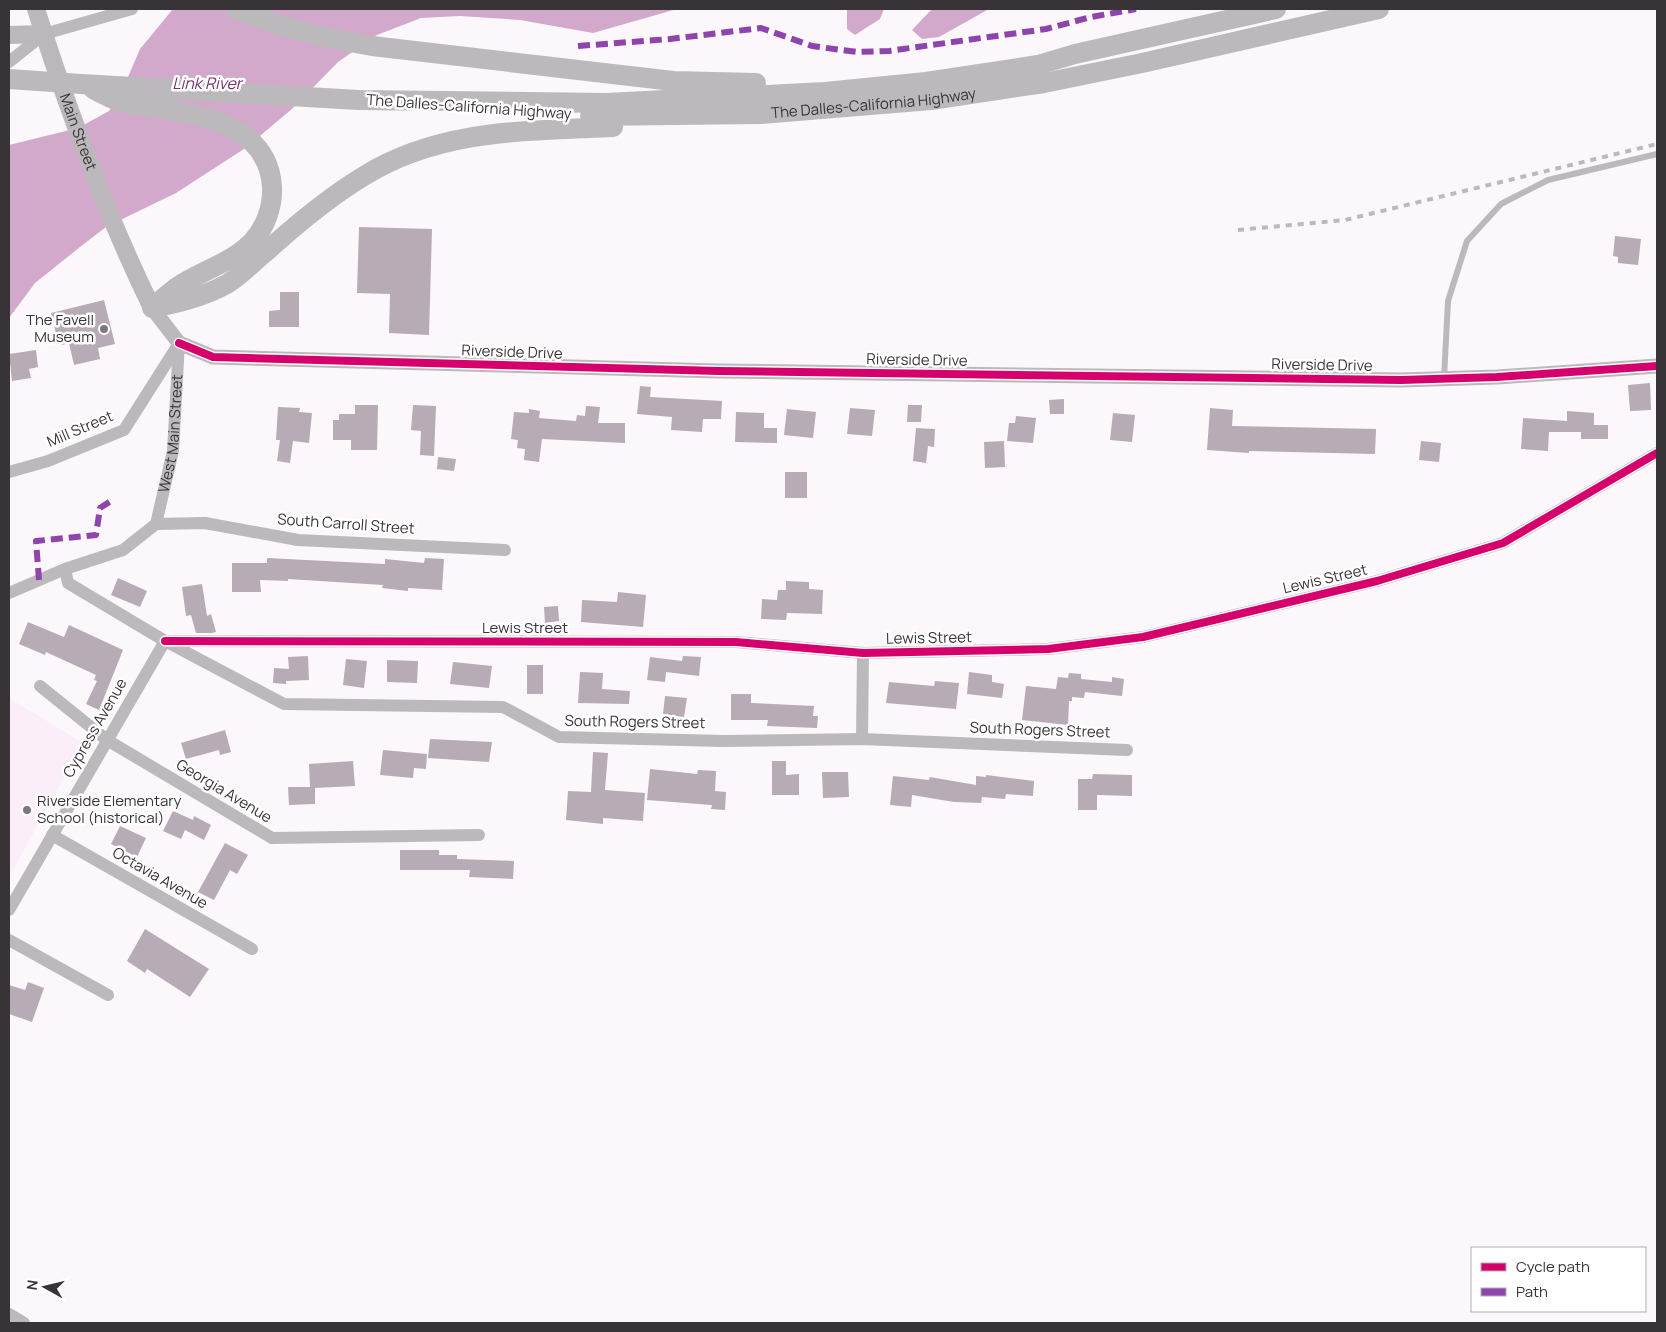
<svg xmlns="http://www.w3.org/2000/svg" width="1666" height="1332" font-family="Manrope,sans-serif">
<rect width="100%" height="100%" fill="#fcf7fb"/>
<!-- built -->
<path fill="#fceef9" d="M 9,698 L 83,743 L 9,877 Z"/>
<!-- water -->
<g fill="#d2a9cb">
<path d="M 173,9 L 677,9 L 593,33 L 520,20 L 460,16 L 421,18 L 377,35 L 338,62 L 293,108 L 247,147 L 176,193 L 106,227 L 80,247 L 35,283 L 9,318 L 9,145 L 78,128 L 109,111 L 119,98 L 140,49 Z"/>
<path d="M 847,9 L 884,9 L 880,19 L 855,35 L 847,29 Z"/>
<path d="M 932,9 L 989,9 L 939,37 L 922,39 L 912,30 Z"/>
</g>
<!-- building -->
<g fill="#b7abb5">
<path d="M 359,227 L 432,229 L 429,335 L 389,333 L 390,294 L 357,293 Z"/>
<path d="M 1615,236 L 1641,239 L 1638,265 L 1618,263 L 1618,257 L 1613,256 Z"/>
<path d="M 280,292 L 299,292 L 299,327 L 269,327 L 269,311 L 280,310 Z"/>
<path d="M 104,300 L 115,344 L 98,348 L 100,359 L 74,365 L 69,343 L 62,345 L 59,334 L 56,334 L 51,313 Z"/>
<path d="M 36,350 L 38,367 L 29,369 L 31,378 L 12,381 L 9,354 Z"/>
<path d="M 1650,383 L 1651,410 L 1630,411 L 1628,385 Z"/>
<path d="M 640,386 L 651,387 L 650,397 L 722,401 L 721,419 L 703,419 L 702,432 L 671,430 L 672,417 L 637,414 Z"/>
<path d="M 1064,399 L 1064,414 L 1050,414 L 1049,400 Z"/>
<path d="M 355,405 L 378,405 L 377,450 L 351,450 L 351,440 L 333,440 L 333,420 L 339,420 L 339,414 L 355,414 Z"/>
<path d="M 413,405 L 436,406 L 434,456 L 420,455 L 421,431 L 411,430 Z"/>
<path d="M 908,405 L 922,405 L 921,422 L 907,422 Z"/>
<path d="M 586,406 L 600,407 L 598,423 L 625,423 L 625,443 L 542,439 L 539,462 L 524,460 L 525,449 L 517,448 L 518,440 L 511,439 L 514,412 L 529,413 L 529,409 L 540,411 L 539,418 L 576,421 L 577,415 L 585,416 Z"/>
<path d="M 278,407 L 300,408 L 299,412 L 312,413 L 309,443 L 293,441 L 290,463 L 277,461 L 280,440 L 276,440 Z"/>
<path d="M 850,408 L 875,410 L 872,436 L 847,434 Z"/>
<path d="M 1210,408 L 1233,410 L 1232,426 L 1376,429 L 1375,454 L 1249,451 L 1249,453 L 1207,450 Z"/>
<path d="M 787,409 L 816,412 L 813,438 L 784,435 Z"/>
<path d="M 1567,411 L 1594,413 L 1594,425 L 1608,425 L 1608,439 L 1581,439 L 1581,432 L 1549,432 L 1548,451 L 1521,449 L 1523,418 L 1567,421 Z"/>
<path d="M 736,412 L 764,413 L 764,428 L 777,428 L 777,443 L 735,442 Z"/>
<path d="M 1113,413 L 1135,415 L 1132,442 L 1110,440 Z"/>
<path d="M 1016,416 L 1036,418 L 1033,443 L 1007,441 L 1009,423 L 1015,423 Z"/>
<path d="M 916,428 L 935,429 L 934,447 L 928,446 L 926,463 L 913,461 Z"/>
<path d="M 1004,441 L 1005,467 L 985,468 L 984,442 Z"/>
<path d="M 1421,441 L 1441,443 L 1439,462 L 1419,460 Z"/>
<path d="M 438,457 L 456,459 L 454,471 L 437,469 Z"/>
<rect x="785" y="472" width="22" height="26"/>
<path d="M 267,558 L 385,564 L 385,559 L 424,563 L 425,558 L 444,559 L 442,590 L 408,588 L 408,591 L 382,588 L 383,585 L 288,579 L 288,581 L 260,580 L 261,592 L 232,592 L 232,563 L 267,563 Z"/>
<path d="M 118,578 L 147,591 L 140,607 L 111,595 Z"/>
<path d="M 786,581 L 809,582 L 809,589 L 823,590 L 822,614 L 787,613 L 786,620 L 761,619 L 762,599 L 777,600 L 778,590 L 786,590 Z"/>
<path d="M 202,584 L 207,616 L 211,614 L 216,632 L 212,633 L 196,633 L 191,615 L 186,616 L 182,587 Z"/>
<path d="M 618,592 L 646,595 L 643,627 L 581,622 L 582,600 L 617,602 Z"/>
<path d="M 558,606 L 559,621 L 545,623 L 544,607 Z"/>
<path d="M 28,622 L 64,637 L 69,625 L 123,650 L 99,710 L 86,704 L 97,681 L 94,680 L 96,675 L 46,652 L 45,655 L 19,644 Z"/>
<path d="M 308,656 L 309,680 L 286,681 L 286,684 L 273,683 L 274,668 L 289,669 L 288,657 Z"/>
<path d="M 683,656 L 701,657 L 699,676 L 666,672 L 665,682 L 647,680 L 650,657 L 682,661 Z"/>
<path d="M 346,659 L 367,661 L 364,688 L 343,685 Z"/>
<path d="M 387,660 L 418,661 L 417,683 L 387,682 Z"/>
<path d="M 453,662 L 492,666 L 489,688 L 450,684 Z"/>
<rect x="527" y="665" width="16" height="29"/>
<path d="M 580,672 L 603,673 L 602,689 L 630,691 L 629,704 L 578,703 Z"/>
<path d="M 969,672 L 992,675 L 992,682 L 1004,684 L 1002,698 L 967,694 Z"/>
<path d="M 1069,673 L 1081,674 L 1081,679 L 1112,682 L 1112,677 L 1124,679 L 1122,696 L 1085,692 L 1084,698 L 1072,697 L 1072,701 L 1069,701 L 1068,725 L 1022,720 L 1026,686 L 1056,689 L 1058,677 L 1068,678 Z"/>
<path d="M 935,681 L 959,683 L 956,709 L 886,703 L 889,682 L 934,686 Z"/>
<path d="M 731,694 L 751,694 L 751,703 L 814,706 L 813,716 L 818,716 L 817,728 L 767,726 L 768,720 L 731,720 Z"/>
<path d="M 665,696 L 687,698 L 684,717 L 663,714 Z"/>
<path d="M 225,730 L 231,752 L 220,755 L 219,750 L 186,759 L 181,743 Z"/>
<path d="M 430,739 L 492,742 L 489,762 L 428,758 Z"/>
<path d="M 383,750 L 427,754 L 426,769 L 414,768 L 413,778 L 380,775 Z"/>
<path d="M 593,752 L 608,753 L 605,790 L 645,793 L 643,821 L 603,818 L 603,824 L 566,820 L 568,791 L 591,792 Z"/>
<path d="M 353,761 L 355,786 L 315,788 L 315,804 L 289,805 L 288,787 L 310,787 L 309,764 Z"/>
<path d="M 772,761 L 786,761 L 786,775 L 799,774 L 799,795 L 772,795 Z"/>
<path d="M 650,769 L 697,774 L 698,770 L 716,771 L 715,791 L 726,792 L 725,810 L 711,809 L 712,805 L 647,800 Z"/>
<path d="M 822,772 L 848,772 L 849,797 L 823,798 Z"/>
<path d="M 1093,774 L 1132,775 L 1132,796 L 1097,795 L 1097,810 L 1078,810 L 1078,779 L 1092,779 Z"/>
<path d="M 986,775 L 1034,781 L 1033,796 L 1006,794 L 1005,799 L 982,797 L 981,803 L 954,802 L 912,795 L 911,807 L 890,805 L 893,776 L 929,780 L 930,777 L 976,785 L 976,776 L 986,777 Z"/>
<path d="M 173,811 L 193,820 L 194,816 L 211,825 L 204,840 L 185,830 L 181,839 L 163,831 Z"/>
<path d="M 120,826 L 146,838 L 137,857 L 111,844 Z"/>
<path d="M 225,843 L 248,855 L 237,874 L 230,870 L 214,900 L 198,892 Z"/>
<path d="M 400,850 L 439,850 L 439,855 L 457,855 L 457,859 L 514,861 L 513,879 L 469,877 L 470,870 L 400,870 Z"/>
<path d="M 145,929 L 209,969 L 190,997 L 147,969 L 145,973 L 127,961 Z"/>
<path d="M 28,982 L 44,988 L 32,1022 L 9,1014 L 9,985 L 25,990 Z"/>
</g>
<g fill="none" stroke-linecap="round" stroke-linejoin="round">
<!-- service -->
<path stroke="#bbb9bb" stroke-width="6" d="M 1444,378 L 1448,301 L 1467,241 L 1501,204 L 1548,180 L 1657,154"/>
<!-- minor -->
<g stroke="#bbb9bb" stroke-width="12">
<path d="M 9,62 L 44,34 L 132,9"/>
<path d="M 9,472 L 48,461 L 124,430 L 178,345"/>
<path d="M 156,524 L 205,523 L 298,540 L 505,550"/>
<path d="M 65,569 L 68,583 L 165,641 L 284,704 L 503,707 L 559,737 L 723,741 L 862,739 L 1127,750"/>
<path id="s1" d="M 9,593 L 65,569 L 123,550 L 156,524 L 173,451 L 179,343"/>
<path d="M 165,641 L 736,642 L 863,653 L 1048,649 L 1143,637 L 1377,581 L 1503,543 L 1657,453"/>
<path d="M 40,686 L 107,740 L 272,838 L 479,835"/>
<path d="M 862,739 L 863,653"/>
<path d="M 52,835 L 252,949"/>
<path d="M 9,910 L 165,641"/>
<path d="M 9,940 L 108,995"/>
<path d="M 9,1314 L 24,1323"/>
</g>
<!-- tertiary -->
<path stroke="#bbb9bb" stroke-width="15" d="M 152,308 L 179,343 L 213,357 L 718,371 L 1401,380 L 1497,377 L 1657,366"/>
<!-- secondary -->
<g stroke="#bbb7ba" stroke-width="18">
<path id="s2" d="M 36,9 C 68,110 105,212 152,308"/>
<path d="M 9,35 L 44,34"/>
</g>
<!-- trunk -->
<g stroke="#bcb9bc" stroke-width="20">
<path d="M 236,9 C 280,28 325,38 372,46 L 673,81 L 756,83"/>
<path d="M 81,84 L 359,100 L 606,103 L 825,92 L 926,82 L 1038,65 L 1075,54 L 1276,9"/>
<path d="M 93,89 C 102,94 112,99 121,102 C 133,106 147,106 159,108 C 206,115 269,128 272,187 C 273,207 265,228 252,242 C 231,263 201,271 177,287 C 169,293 161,300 154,306"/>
<path id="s3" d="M 590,116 L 761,114 L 931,100 L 1044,83 L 1142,63 L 1379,9"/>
<path d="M 152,308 C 179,303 203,297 227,284 C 242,275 255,260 268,250 C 298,223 329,197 364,176 C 440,129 526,131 613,127"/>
</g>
<!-- rail -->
<path stroke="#bbb9bb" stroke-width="4" stroke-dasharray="6 6" stroke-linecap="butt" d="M 1238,230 L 1345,220 L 1657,144"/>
<!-- trunk-bridge -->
<path stroke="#bcb9bc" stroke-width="20" d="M 9,79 L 81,84"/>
<!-- quiet -->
<g stroke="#8e44ad" stroke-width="6" stroke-dasharray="12 6" stroke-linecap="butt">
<path d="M 578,46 L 670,39 L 761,28 L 812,46 L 857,52 L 889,51 L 1046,29 L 1091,17 L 1136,9"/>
<path d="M 39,580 L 36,541 L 96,535 L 100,508 L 114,499"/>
</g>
<!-- cycleway casing -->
<g stroke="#fff" stroke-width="11">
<g id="cycleway">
<path d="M 179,343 L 213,357 L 718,371 L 1401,380 L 1497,377 L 1657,366"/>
<path d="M 165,641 L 736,642 L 863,653 L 1048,649 L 1143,637 L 1377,581 L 1503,543 L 1657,453"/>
</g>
</g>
<!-- cycleway -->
<use href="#cycleway" stroke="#d6006c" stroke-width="8"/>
</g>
<!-- markers -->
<g fill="#7d787c" stroke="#fff" stroke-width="2">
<circle cx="104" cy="329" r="5"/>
<circle cx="27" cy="810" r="5"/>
</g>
<g text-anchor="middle" stroke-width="5" stroke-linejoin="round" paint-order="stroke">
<!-- street labels -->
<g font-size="15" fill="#383337" stroke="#fff">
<text dy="5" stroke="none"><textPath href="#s3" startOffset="284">The Dalles-California Highway</textPath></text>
<text transform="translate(469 107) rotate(4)" y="5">The Dalles-California Highway</text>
<text dy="5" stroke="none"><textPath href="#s2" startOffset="130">Main Street</textPath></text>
<text transform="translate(512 352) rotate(2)" y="5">Riverside Drive</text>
<text transform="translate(917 360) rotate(1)" y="5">Riverside Drive</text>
<text transform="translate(1322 365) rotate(1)" y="5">Riverside Drive</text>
<text transform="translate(80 429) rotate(-23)" y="5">Mill Street</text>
<text dy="5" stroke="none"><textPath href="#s1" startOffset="256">West Main Street</textPath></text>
<text transform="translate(346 524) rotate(4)" y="5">South Carroll Street</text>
<text transform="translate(1325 579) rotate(-13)" y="5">Lewis Street</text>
<text x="525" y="633">Lewis Street</text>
<text transform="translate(929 638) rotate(-1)" y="5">Lewis Street</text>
<text transform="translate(635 722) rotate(1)" y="5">South Rogers Street</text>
<text transform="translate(95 728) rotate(-60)" y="5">Cypress Avenue</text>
<text transform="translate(1040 730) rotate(2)" y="5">South Rogers Street</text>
<text transform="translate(224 791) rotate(31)" y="5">Georgia Avenue</text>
<text transform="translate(160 878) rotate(30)" y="5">Octavia Avenue</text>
</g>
<!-- poi labels -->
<g font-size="15" fill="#383337" stroke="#fff" text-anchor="end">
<text x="94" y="325">The Favell<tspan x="94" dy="17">Museum</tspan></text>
<text x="37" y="806" text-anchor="start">Riverside Elementary<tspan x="37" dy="17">School (historical)</tspan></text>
</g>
<!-- water labels -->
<g font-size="16" font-style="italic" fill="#76316d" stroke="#fff">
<text x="207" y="89">Link River</text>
</g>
</g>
<!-- border -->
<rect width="1666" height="1332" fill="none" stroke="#383337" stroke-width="20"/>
<!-- legend -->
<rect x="1471" y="1247" width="175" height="65" fill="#ffffff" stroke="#afadaf"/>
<rect x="1481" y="1263" width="25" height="8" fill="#d6006c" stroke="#afadaf"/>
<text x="1516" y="1272" font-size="15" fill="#383337">Cycle path</text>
<rect x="1481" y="1288" width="25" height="8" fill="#8e44ad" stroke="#afadaf"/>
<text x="1516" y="1297" font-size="15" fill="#383337">Path</text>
<!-- north arrow -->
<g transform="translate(45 1287) rotate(278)" stroke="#ffffff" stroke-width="4" paint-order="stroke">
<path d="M0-4L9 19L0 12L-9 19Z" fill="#383337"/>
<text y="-8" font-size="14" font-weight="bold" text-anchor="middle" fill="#383337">N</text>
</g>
</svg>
